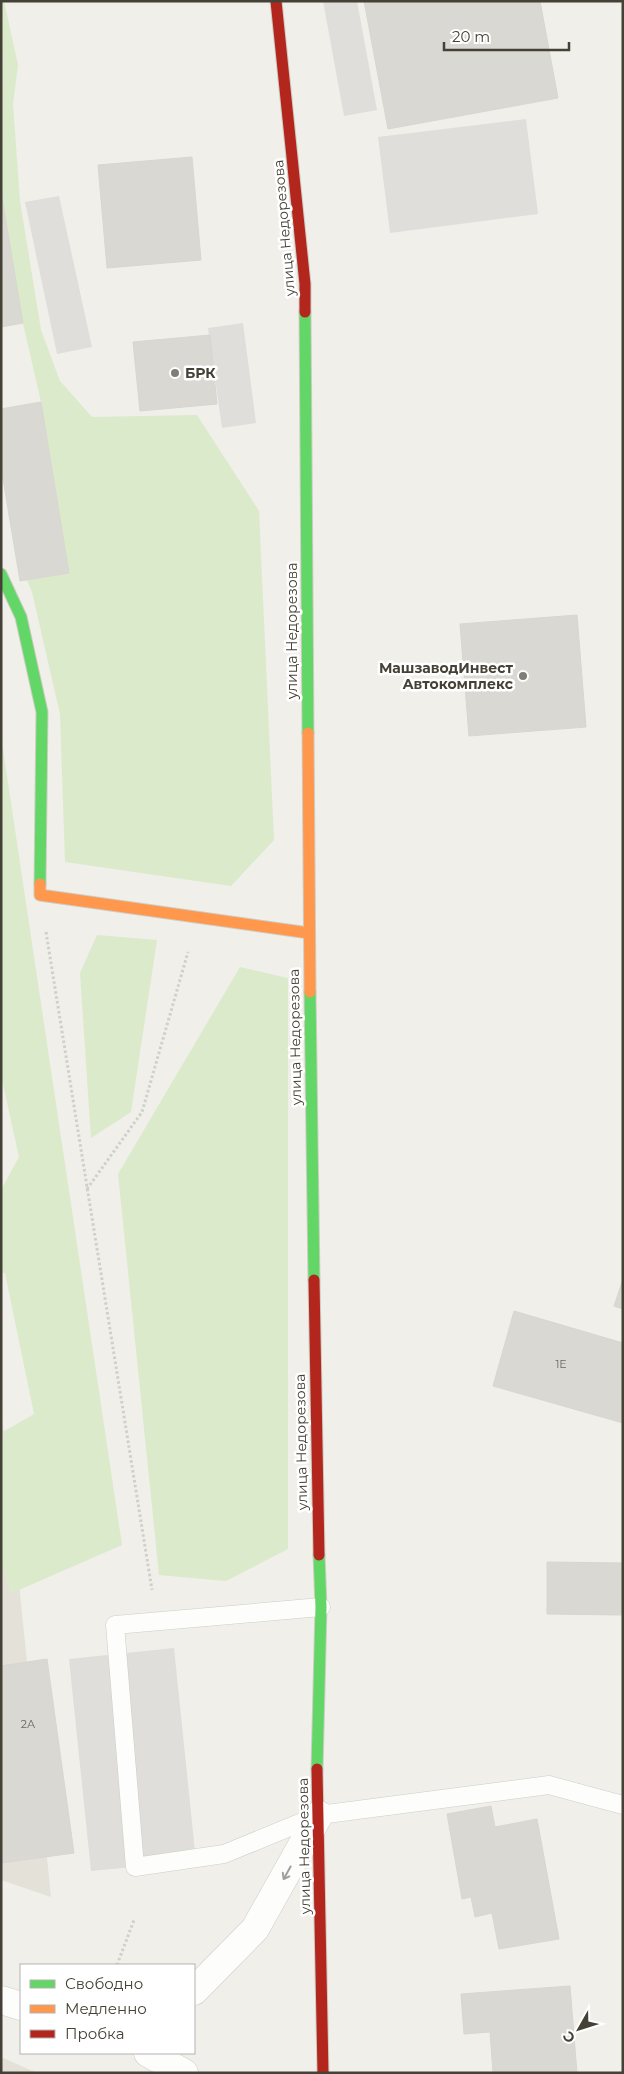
<svg xmlns="http://www.w3.org/2000/svg" width="624" height="2074" font-family="Montserrat,sans-serif">
<rect width="100%" height="100%" fill="#f0efea"/>
<!-- residential -->
<g fill="#e3e1d8">
<path d="M 1,1407 L 51,1897 L 1,1880 Z"/>
<path d="M 1,2057 L 37,2073 L 1,2073 Z"/>
</g>
<!-- green -->
<g fill="#daeacb">
<path d="M 1,1 L 4,1 L 18,65 L 13,104 L 20,201 L 41,330 L 60,381 L 92,417 L 197,415 L 259,511 L 274,840 L 231,886 L 65,862 L 60,714 L 32,592 L 27,580 L 69,573 L 41,402 L 23,323 L 1,192 Z"/>
<path d="M 1,736 L 122,1545 L 10,1594 L 1,1560 L 1,1433 L 34,1414 L 5,1273 L 1,1273 L 1,1190 L 19,1157 L 1,1075 Z"/>
<path d="M 97,935 L 157,940 L 131,1112 L 91,1138 L 80,973 Z"/>
<path d="M 240,967 L 288,978 L 288,1549 L 226,1581 L 159,1575 L 118,1174 Z"/>
</g>
<!-- parking -->
<g fill="#dfdeda">
<path d="M 323,1 L 357,1 L 377,110 L 344,116 Z"/>
<path d="M 526,119 L 538,214 L 390,233 L 378,137 Z"/>
<path d="M 59,196 L 92,347 L 57,354 L 25,202 Z"/>
<path d="M 243,323 L 256,423 L 222,428 L 208,328 Z"/>
<path d="M 174,1648 L 196,1861 L 91,1871 L 69,1659 Z"/>
</g>
<!-- building -->
<g fill="#dad8d2" stroke="#d8d6d0">
<path d="M 364,1 L 540,1 L 558,98 L 388,129 Z"/>
<path d="M 192,157 L 201,260 L 107,268 L 98,165 Z"/>
<path d="M 1,192 L 23,323 L 1,327 Z"/>
<path d="M 210,335 L 217,404 L 140,411 L 133,342 Z"/>
<path d="M 41,402 L 69,573 L 20,581 L 1,467 L 1,409 Z"/>
<path d="M 577,615 L 586,727 L 469,736 L 460,624 Z"/>
<path d="M 623,1279 L 623,1309 L 614,1306 Z"/>
<path d="M 514,1311 L 623,1343 L 623,1423 L 493,1386 Z"/>
<path d="M 547,1562 L 623,1563 L 623,1615 L 547,1614 Z"/>
<path d="M 47,1659 L 74,1853 L 1,1863 L 1,1666 Z"/>
<path d="M 491,1806 L 495,1827 L 537,1819 L 559,1939 L 499,1949 L 492,1913 L 475,1917 L 471,1897 L 462,1899 L 447,1814 Z"/>
<path d="M 570,1986 L 577,2073 L 493,2073 L 490,2032 L 464,2034 L 461,1994 Z"/>
</g>
<g fill="none" stroke-linecap="round" stroke-linejoin="round">
<!-- lane casing -->
<g stroke="#cecdc7" stroke-width="19">
<path id="lane" d="M 321,1607 L 115,1625 L 135,1867 L 224,1854 L 319,1815 L 549,1785 L 623,1805"/>
</g>
<!-- street casing -->
<g stroke="#cecdc7" stroke-width="29">
<g id="street">
<path d="M 194,1991 L 255,1929 L 319,1815"/>
<path d="M 1,2000 L 21,2006"/>
<path d="M 148,2053 L 184,2073"/>
</g>
</g>
<!-- fast casing -->
<g stroke="#ceccc1" stroke-width="13">
<g id="fast">
<path d="M 305,312 L 308,733"/>
<path d="M 1,574 L 21,617 L 42,712 L 40,884"/>
<path d="M 310,992 L 314,1280"/>
<path d="M 317,1769 L 321,1607 L 319,1555"/>
</g>
</g>
<!-- slow casing -->
<g stroke="#ceccc1" stroke-width="13">
<g id="slow">
<path d="M 308,733 L 310,992"/>
<path d="M 40,884 L 40,895 L 309,933"/>
</g>
</g>
<!-- jam casing -->
<g stroke="#ceccc1" stroke-width="13">
<g id="jam">
<path d="M 276,1 L 305,284 L 305,312"/>
<path d="M 314,1280 L 319,1555"/>
<path d="M 317,1769 L 323,2073"/>
</g>
</g>
<!-- path -->
<g stroke="#d0cfca" stroke-width="3" stroke-dasharray="2.5 2.5" stroke-linecap="butt">
<path d="M 46,932 L 152,1590"/>
<path d="M 87,1189 L 142,1112 L 188,952"/>
<path d="M 117,1965 L 134,1920"/>
</g>
<!-- lane -->
<use href="#lane" stroke="#fdfdfc" stroke-width="18"/>
<!-- street -->
<use href="#street" stroke="#fdfdfc" stroke-width="28"/>
<!-- fast -->
<use href="#fast" stroke="#63d668" stroke-width="11"/>
<!-- slow -->
<use href="#slow" stroke="#ff974d" stroke-width="11"/>
<!-- jam -->
<use href="#jam" stroke="#b3261e" stroke-width="11"/>
</g>
<!-- one-way arrows -->
<defs><path id="oneway-shaft" d="M-6 0H5M1.5-3L5.5 0L1.5 3" fill="none" stroke-width="1.6" stroke-linecap="round" stroke-linejoin="round" transform="scale(1.25)"/></defs>
<use stroke="#a19f99" href="#oneway-shaft" transform="translate(287 1873) rotate(119)"/>
<!-- markers -->
<g fill="#817e75" stroke="#fff" stroke-width="2">
<circle cx="175" cy="373" r="5"/>
<circle cx="523" cy="676" r="5"/>
</g>
<g text-anchor="middle" stroke-width="5" stroke-linejoin="round" paint-order="stroke">
<!-- number labels -->
<g font-size="11" fill="#6b685e">
<text x="561" y="1368">1Е</text>
<text x="28" y="1728">2А</text>
</g>
<!-- street labels -->
<g font-size="14" fill="#454136" stroke="#fff">
<text transform="translate(284 228) rotate(-95)" y="5">улица Недорезова</text>
<text transform="translate(292 631) rotate(-90)" y="5">улица Недорезова</text>
<text transform="translate(295 1037) rotate(-91)" y="5">улица Недорезова</text>
<text transform="translate(301 1442) rotate(-91)" y="5">улица Недорезова</text>
<text transform="translate(304 1846) rotate(-91)" y="5">улица Недорезова</text>
</g>
<!-- poi labels -->
<g font-size="14" font-weight="bold" fill="#454136" stroke="#fff" text-anchor="start">
<text x="185" y="378">БРК</text>
<text x="513" y="673" text-anchor="end">МашзаводИнвест<tspan x="513" dy="16">Автокомплекс</tspan></text>
</g>
</g>
<!-- border -->
<rect width="624" height="2074" fill="none" stroke="#454136" stroke-width="5"/>
<!-- legend -->
<rect x="20" y="1964" width="175" height="90" fill="#ffffff" stroke="#b5b3af"/>
<rect x="30" y="1980" width="25" height="8" fill="#63d668" stroke="#b5b3af"/>
<text x="65" y="1989" font-size="15" fill="#454136">Свободно</text>
<rect x="30" y="2005" width="25" height="8" fill="#ff974d" stroke="#b5b3af"/>
<text x="65" y="2014" font-size="15" fill="#454136">Медленно</text>
<rect x="30" y="2030" width="25" height="8" fill="#b3261e" stroke="#b5b3af"/>
<text x="65" y="2039" font-size="15" fill="#454136">Пробка</text>
<!-- north arrow -->
<g transform="translate(579 2029) rotate(231)" stroke="#ffffff" stroke-width="4" paint-order="stroke">
<path d="M0-4L9 19L0 12L-9 19Z" fill="#454136"/>
<text y="-8" font-size="14" font-weight="bold" text-anchor="middle" fill="#454136">С</text>
</g>
<!-- scale -->
<path d="M444 42v8h125v-8" fill="none" stroke="#454136" stroke-width="2.5"/>
<text x="452" y="42" font-size="15" fill="#454136" stroke="#ffffff" stroke-width="4" paint-order="stroke">20 m</text>
</svg>
